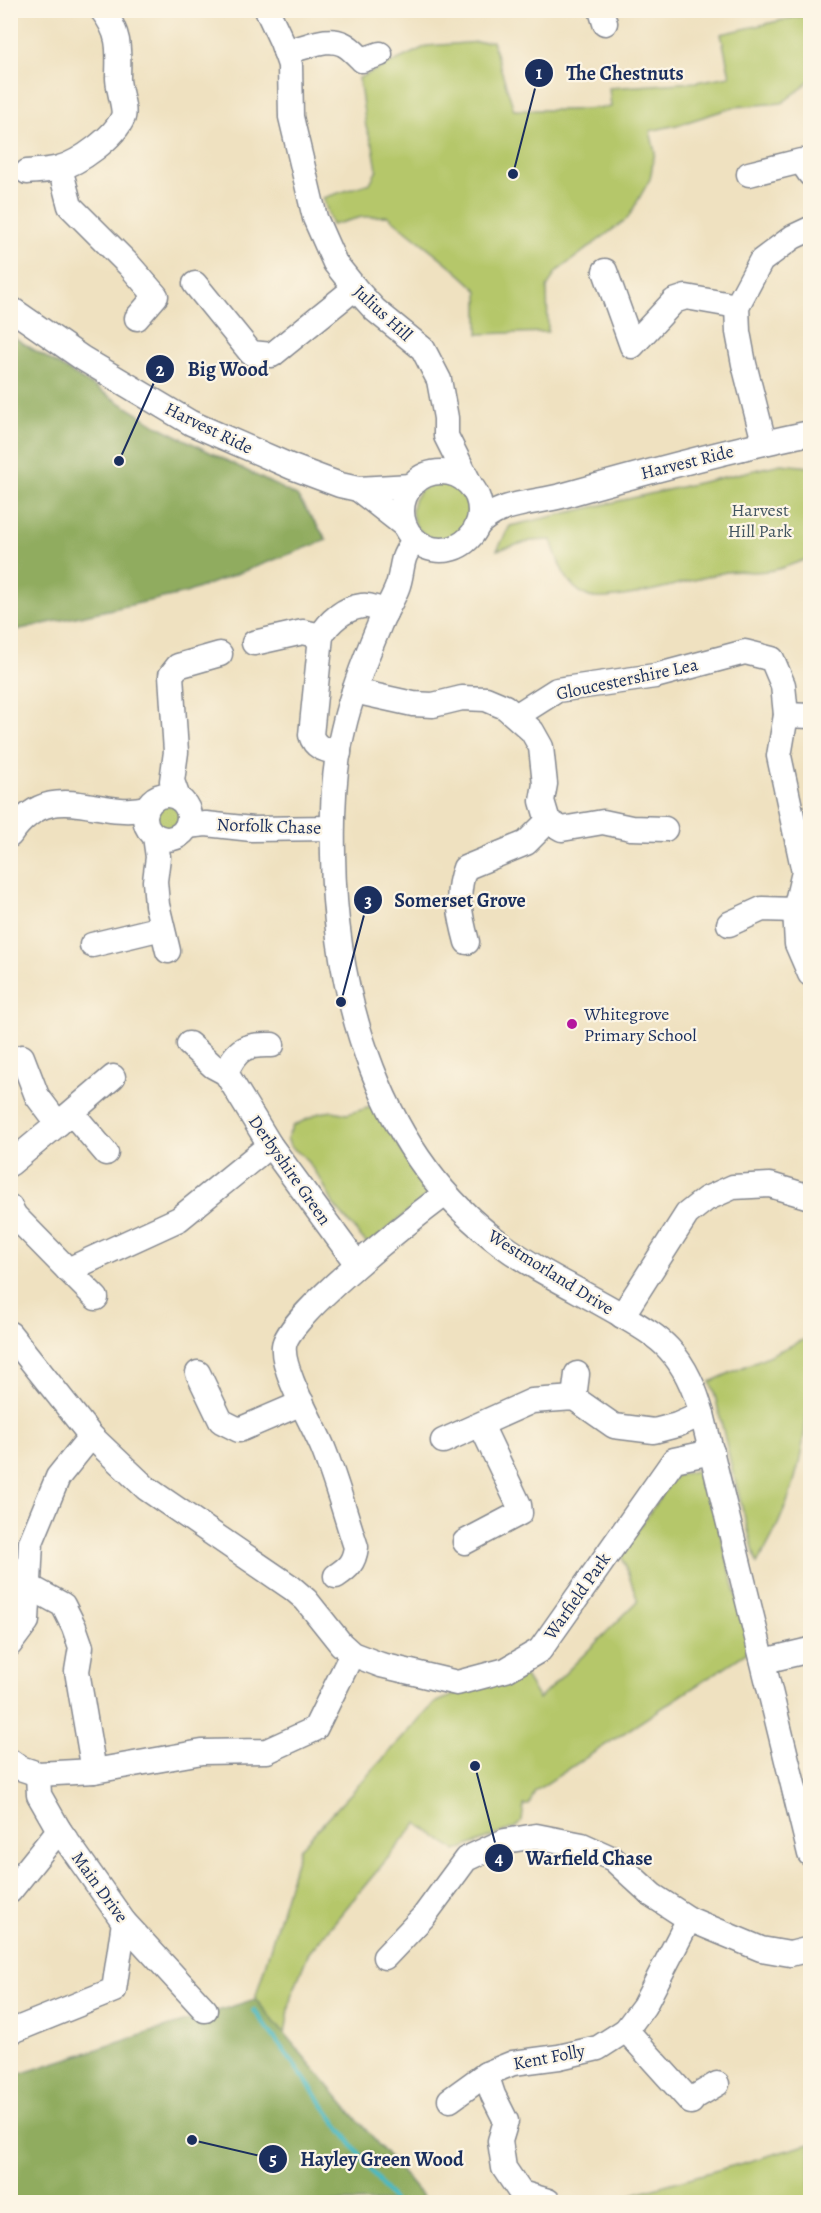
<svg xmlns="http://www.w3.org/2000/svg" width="821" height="2213" font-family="Alegreya,serif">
<rect width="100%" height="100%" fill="#fcf5e5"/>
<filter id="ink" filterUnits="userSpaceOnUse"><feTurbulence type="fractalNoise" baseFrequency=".0167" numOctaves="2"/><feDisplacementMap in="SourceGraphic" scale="12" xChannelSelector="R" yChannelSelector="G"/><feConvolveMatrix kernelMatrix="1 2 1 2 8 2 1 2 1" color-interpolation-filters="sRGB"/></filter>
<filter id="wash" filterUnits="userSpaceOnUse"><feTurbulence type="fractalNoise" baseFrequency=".008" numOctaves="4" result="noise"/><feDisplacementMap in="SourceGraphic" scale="24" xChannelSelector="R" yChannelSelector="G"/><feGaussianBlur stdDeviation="1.35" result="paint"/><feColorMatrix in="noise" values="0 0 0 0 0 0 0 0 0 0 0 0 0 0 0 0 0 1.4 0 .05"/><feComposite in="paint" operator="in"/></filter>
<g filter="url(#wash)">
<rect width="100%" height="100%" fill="#efe1c0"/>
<!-- green -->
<g fill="#b5c76a" stroke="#687b64" stroke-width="1.5">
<path d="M 810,14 L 810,79 L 803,87 L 782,103 L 734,107 L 681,124 L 650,131 L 655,152 L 650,179 L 628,218 L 556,272 L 547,288 L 548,332 L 478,334 L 478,291 C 451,263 418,241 388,216 L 362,217 L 332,225 L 323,198 L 370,183 L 377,170 L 373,146 L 366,127 L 359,78 L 427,46 L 492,41 L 514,110 L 570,110 L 611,107 L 609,88 L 696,82 L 730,76 L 721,34 Z"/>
<path d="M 781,464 L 810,467 L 810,558 C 796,562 782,570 767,571 C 753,573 739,570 726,572 C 698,578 608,606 587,596 C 565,586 558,562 551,540 L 531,541 L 497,550 L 510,526 Z"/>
<circle cx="440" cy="511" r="28"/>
<circle cx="167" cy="817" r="12"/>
<path d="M 378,1105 L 400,1148 L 428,1195 L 368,1245 L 334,1205 L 321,1180 L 304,1157 L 290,1146 L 287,1138 L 293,1126 L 319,1113 L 333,1111 L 347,1114 Z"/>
<path d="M 810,1337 L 810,1353 L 808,1355 C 810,1435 799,1494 757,1564 L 732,1469 L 714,1391 L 710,1382 Z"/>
<path d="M 694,1471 L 706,1480 L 751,1650 L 535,1791 L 529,1805 L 524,1805 L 522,1821 L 516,1827 L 456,1851 L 417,1823 L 308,1954 L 291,1997 L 285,2035 L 255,1999 L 300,1848 L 435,1703 L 519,1667 L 539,1699 L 638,1601 L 621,1554 L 675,1476 Z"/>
<path d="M 810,2144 L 810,2202 L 615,2202 L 636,2193 Z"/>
</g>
<!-- forest -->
<g fill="#90ac5e" stroke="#566e5e" stroke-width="1.5">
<path d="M 10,335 L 156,425 L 297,496 L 327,540 L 186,593 L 11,631 Z"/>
<path d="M 255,1999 L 427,2202 L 11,2202 L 10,2077 Z"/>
</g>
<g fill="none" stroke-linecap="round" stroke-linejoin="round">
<!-- stream -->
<path stroke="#4ab9c2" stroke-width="4.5" d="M 254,2010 L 394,2202"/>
</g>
</g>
<g filter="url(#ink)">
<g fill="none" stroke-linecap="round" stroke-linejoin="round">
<!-- minor casing -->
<g stroke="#85888f" stroke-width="27">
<g id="minor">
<path d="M 267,10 L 282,42 L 290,65 L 291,117 L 315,218 L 335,263 L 355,288 L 375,310 L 423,349 L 439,380 L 446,418 L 446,436 L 470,484"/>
<path d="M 601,10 L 605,23"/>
<path d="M 285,51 C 304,50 325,35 343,44 C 350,47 357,55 362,60 L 380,54"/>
<path d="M 60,168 L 70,206 L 129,265 L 156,296 L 137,318"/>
<path d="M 27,172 C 37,171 49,171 59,168 C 79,163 115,137 123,117 C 126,108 117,87 118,76 C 119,48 120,33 102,10"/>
<path d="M 749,174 L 801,161 L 810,174"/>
<path d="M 605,271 L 632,346 L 674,301 L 686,297 L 737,306"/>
<path d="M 195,284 L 251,353 L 272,355 L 355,288"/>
<path d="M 10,308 L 82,358 L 191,423 L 292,467 L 340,485 L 358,489 L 411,486"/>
<path d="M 764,442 L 744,364 L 738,332 L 737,306 L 761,261 L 793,237 L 810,229"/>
<circle cx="441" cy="511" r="39"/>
<path d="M 358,489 L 404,525"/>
<path d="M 476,527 C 498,501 535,504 565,495 C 646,472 728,450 810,433"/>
<path d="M 414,540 C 411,545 406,552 404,558 C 401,568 401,578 397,588 C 392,601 384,613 379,626 C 365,659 351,695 343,730 C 333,771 332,813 333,855 C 335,998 380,1155 501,1244 C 537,1271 579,1290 618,1313 C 636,1324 655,1334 669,1349 C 686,1367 695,1390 702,1414 L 810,1854"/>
<path d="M 254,643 L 303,632 L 321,636"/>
<path d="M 354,691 L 413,704 L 433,705 L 462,698 L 486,699 L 505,707 L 532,731 L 541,747 L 545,784 L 542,801 L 548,821 L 562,829 L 603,822 L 631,828 L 665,829"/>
<path d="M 786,715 L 810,716"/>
<path d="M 516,716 L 557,690 L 655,676 L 745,652 L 772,659 L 783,685 L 786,715 L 779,756 L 804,872 L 795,910 L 797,944 L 810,974"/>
<path d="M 339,753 C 326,750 315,749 311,735 L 321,636 C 329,621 345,608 362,606 C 371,605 378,609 385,613"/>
<circle cx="167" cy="817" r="22"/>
<path d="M 178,798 L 172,781 L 176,752 L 171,675 L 178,666 L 220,654"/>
<path d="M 187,826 L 206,824 L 252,829 L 332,828"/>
<path d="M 10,835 C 52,775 95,820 147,808"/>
<path d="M 155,836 L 158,857 L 155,881 L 157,905 L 168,951"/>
<path d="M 729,924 L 762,909 L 795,910"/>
<path d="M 467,942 C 460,916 455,894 465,868 L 526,843 L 548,821"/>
<path d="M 92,945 L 162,928"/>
<path d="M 189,1044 L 213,1066 L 226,1073 L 270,1145 L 357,1264"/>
<path d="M 226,1073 C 236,1048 247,1044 272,1045"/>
<path d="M 72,1113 L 106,1153"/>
<path d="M 58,1124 L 113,1077"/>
<path d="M 10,1164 L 58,1124 L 37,1096 L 22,1057"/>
<path d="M 10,1207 L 15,1216 L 68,1270 L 179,1219 L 270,1145"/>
<path d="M 68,1270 L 96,1298"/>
<path d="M 622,1316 L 687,1214 L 706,1199 L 733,1187 L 770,1185 L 810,1197"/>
<path d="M 10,1334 L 91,1436 L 146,1488 L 292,1588 L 306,1600 L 341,1644 L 352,1654 L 381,1665 L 457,1683 L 506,1670 L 540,1650 L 674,1460 L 712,1452"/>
<path d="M 198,1373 L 221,1421 L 239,1430 L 302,1403"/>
<path d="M 574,1398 L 577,1374"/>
<path d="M 443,1441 L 532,1401 L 574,1398 L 614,1426 L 654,1431 L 677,1425 L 702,1414"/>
<path d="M 465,1542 L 520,1513 L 519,1505 L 481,1425"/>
<path d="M 336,1576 C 348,1568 354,1563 356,1547 C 345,1514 336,1480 323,1448 C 313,1424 281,1370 284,1346 C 287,1316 417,1215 445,1194"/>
<path d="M 30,1587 L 63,1605 L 74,1627 L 81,1647 L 77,1671 L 94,1771"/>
<path d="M 10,1644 L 27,1621 L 31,1542 L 58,1477 L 91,1436"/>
<path d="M 764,1661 L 810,1650"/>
<path d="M 10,1761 L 20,1768 L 38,1774 L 94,1771 L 202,1752 L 267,1751 L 315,1729 L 352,1654"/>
<path d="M 38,1774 L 39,1795 L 59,1830 L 124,1922 L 205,2010"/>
<path d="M 10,1891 L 59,1830"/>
<path d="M 385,1957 L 424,1916 L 466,1859 L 505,1841 L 536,1836 L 582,1845 L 613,1859 L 652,1895 L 689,1919 L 761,1949 L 790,1954 L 810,1949"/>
<path d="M 626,2030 L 691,2102 L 695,2097 L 717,2084"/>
<path d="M 10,2032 L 114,1990 L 124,1922"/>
<path d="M 450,2100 L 486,2074"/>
<path d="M 548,2201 L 521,2193 L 504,2168 L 500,2141 L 506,2121 L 493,2095 L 486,2074 L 513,2063 L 559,2057 L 598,2048 L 626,2030 L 644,2006 L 689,1919"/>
</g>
</g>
<!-- minor -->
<use href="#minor" stroke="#fff" stroke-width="24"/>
</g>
</g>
<!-- markers -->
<circle fill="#b5179e" stroke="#fcf5e5" stroke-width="2" cx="572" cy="1024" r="6"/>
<g text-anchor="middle" stroke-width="4.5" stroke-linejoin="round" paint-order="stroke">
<!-- street labels -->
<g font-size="18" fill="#1b2f5e" stroke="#fcf5e5">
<text transform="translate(383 313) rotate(43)" y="6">Julius Hill</text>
<text transform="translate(209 428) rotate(26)" y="6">Harvest Ride</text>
<text transform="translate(687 462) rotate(-14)" y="6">Harvest Ride</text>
<text transform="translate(627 679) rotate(-12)" y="6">Gloucestershire Lea</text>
<text transform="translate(269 826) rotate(2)" y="6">Norfolk Chase</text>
<text transform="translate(290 1170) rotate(55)" y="6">Derbyshire Green</text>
<text transform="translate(551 1272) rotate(32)" y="6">Westmorland Drive</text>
<text transform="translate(577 1596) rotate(-55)" y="6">Warfield Park</text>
<text transform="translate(100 1887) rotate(54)" y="6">Main Drive</text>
<text transform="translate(549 2057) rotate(-11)" y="6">Kent Folly</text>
</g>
<!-- park labels -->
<g font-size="18" fill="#425561" stroke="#fcf5e5">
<text x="760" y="516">Harvest<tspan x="760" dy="21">Hill Park</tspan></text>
</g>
<!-- poi labels -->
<g font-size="18" fill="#1b2f5e" stroke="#fcf5e5" text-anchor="start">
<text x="584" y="1020">Whitegrove<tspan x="584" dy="21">Primary School</tspan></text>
</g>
</g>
<!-- callouts -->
<path fill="none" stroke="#1b2f5e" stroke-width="2" d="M513 174L539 73M119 461L160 369M341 1002L368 900M475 1766L499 1858M192 2140L273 2159"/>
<g fill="#1b2f5e" stroke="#fcf5e5" stroke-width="2">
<circle cx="513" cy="174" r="6"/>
<circle cx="119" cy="461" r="6"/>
<circle cx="341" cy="1002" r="6"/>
<circle cx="475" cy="1766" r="6"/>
<circle cx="192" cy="2140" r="6"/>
<circle cx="539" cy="73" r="15"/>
<circle cx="160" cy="369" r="15"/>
<circle cx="368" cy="900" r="15"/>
<circle cx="499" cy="1858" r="15"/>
<circle cx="273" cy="2159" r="15"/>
</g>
<g font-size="18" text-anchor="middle" font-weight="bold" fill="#fff">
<text x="539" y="79">1</text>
<text x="160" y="376">2</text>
<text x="368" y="907">3</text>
<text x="499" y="1864">4</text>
<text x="273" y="2165">5</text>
</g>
<g font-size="20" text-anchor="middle" font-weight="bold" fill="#1b2f5e" stroke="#fcf5e5" stroke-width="4.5" stroke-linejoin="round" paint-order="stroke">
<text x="625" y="80">The Chestnuts</text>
<text x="228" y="376">Big Wood</text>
<text x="460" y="907">Somerset Grove</text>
<text x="589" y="1865">Warfield Chase</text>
<text x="382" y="2166">Hayley Green Wood</text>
</g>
<!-- margin -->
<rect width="821" height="2213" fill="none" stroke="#fcf5e5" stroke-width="36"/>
</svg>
